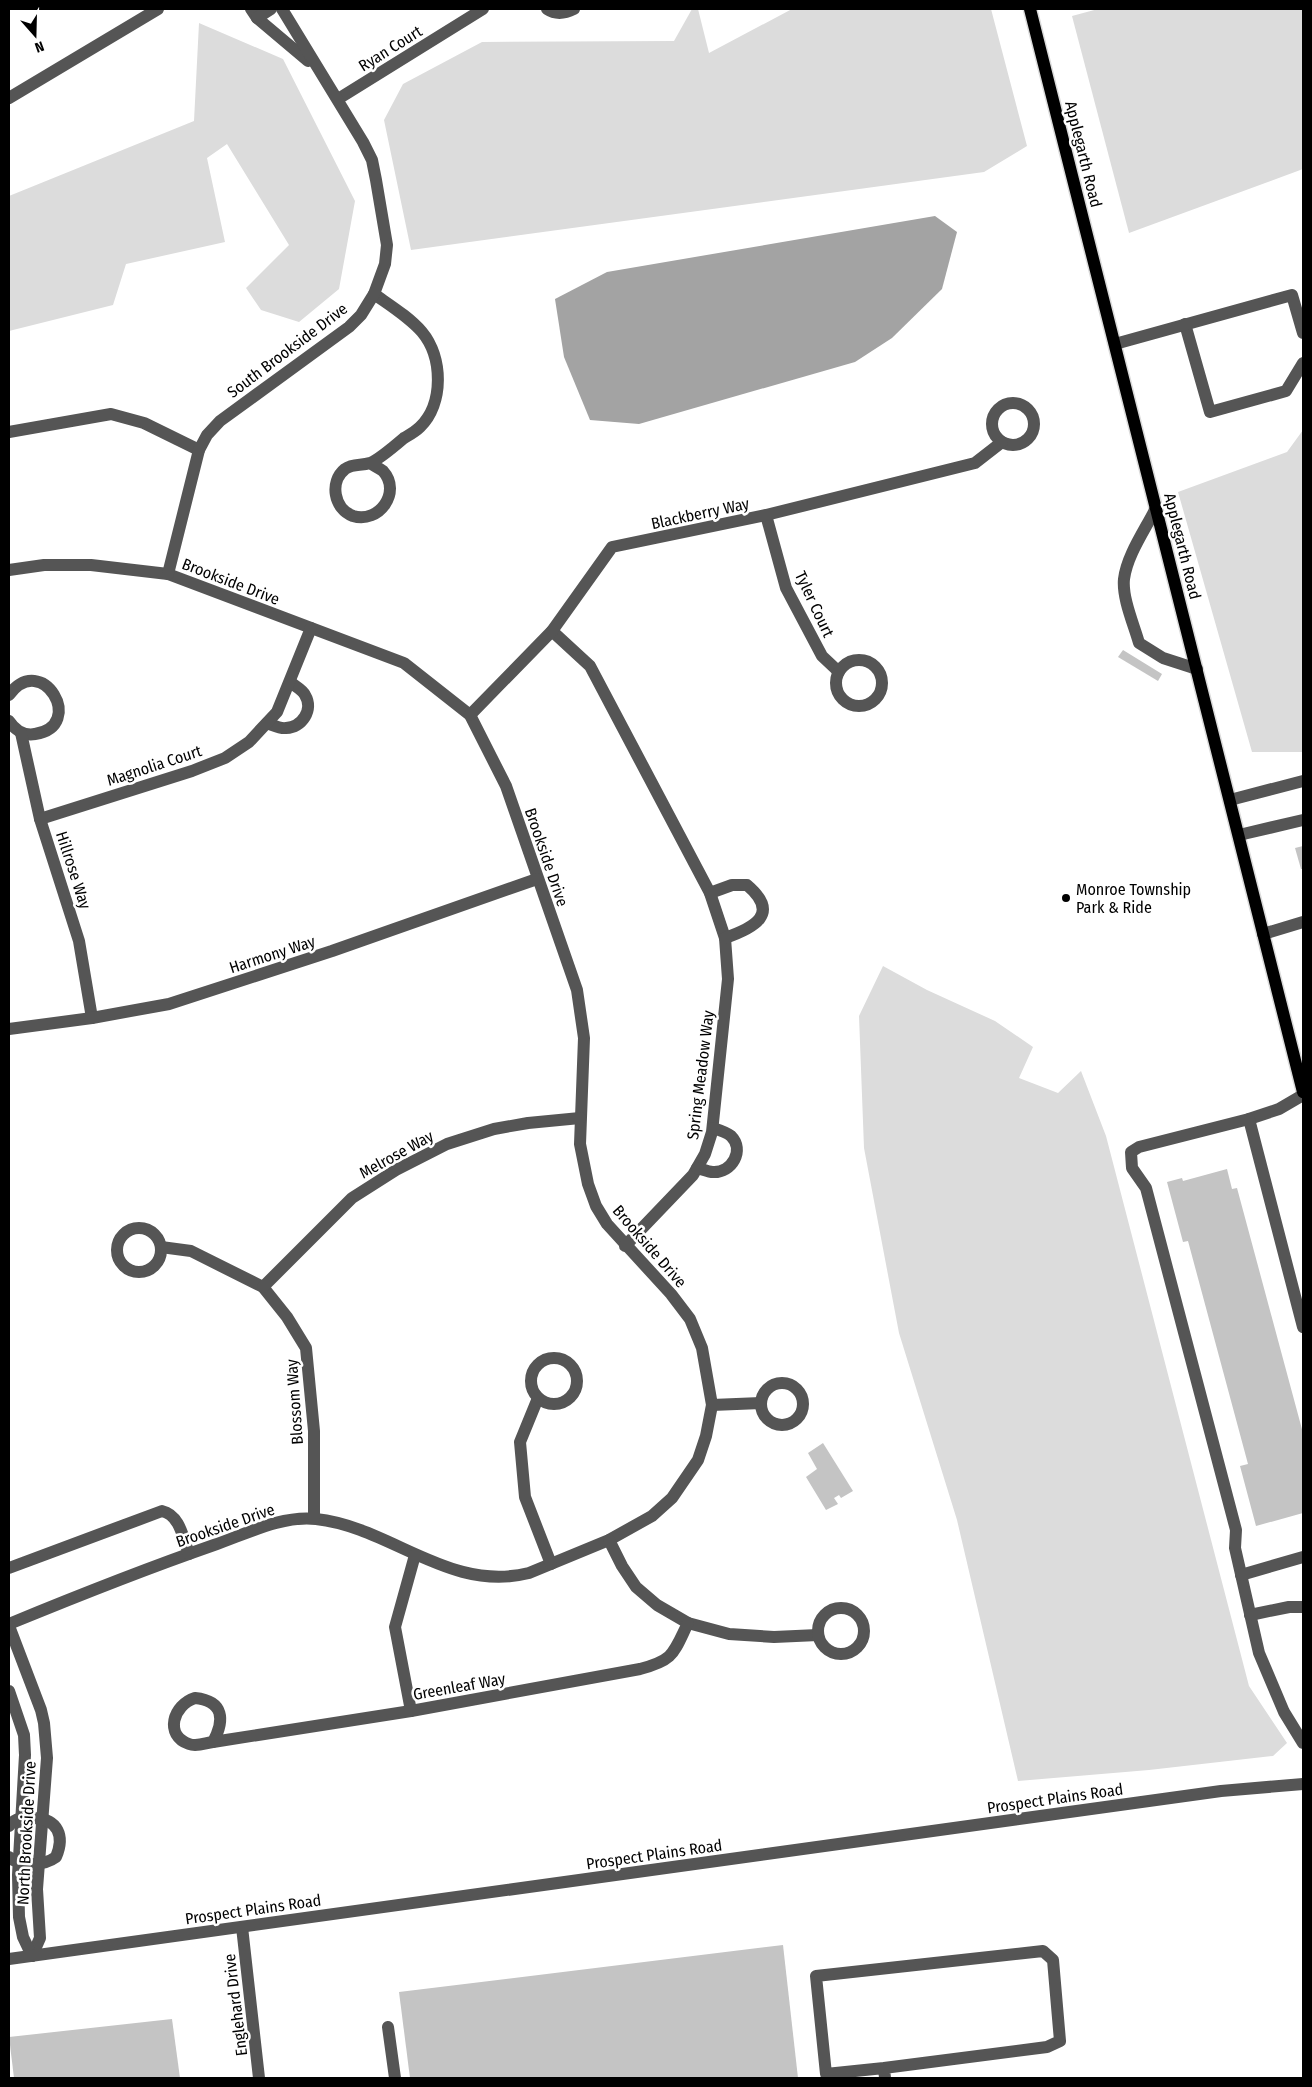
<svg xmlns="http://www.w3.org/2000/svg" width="1312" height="2087" font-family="'Fira Sans Condensed',sans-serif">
<rect width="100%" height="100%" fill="#fff"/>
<!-- green -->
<g fill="#dcdcdc">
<path d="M 692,9 L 698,9 L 709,53 L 792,9 L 991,9 L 1027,146 L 984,172 L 411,250 L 384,120 L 403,84 L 482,42 L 674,41 Z"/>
<path d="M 1098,9 L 1303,9 L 1303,169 L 1129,233 L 1072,16 Z"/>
<path d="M 199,23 L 283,59 L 355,201 L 339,289 L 299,322 L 261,310 L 246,288 L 289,245 L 227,144 L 207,158 L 225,242 L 126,264 L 113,305 L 9,331 L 9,196 L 194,121 Z"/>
<path d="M 1303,430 L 1303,752 L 1252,752 L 1178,492 L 1287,452 Z"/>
<path d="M 883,966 L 927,990 L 995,1021 L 1033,1047 L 1019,1078 L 1058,1093 L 1081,1071 L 1106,1136 L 1249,1686 L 1287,1743 L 1273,1756 L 1149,1770 L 1018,1781 L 957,1520 L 899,1333 L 864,1148 L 859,1016 Z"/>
</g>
<!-- water -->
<path fill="#a3a3a3" d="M 935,216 L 957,232 L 942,289 L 892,338 L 855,362 L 639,424 L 590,420 L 564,357 L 555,299 L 607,272 Z"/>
<!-- building -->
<g fill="#c4c4c4">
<path d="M 1123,650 L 1162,674 L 1158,681 L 1118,657 Z"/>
<path d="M 1303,846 L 1303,869 L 1301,869 L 1295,848 Z"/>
<path d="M 1227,1169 L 1232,1189 L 1237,1188 L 1303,1433 L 1303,1513 L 1256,1526 L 1240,1466 L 1248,1464 L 1188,1241 L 1183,1242 L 1167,1182 L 1182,1178 L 1183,1181 Z"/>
<path d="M 823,1443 L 853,1491 L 841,1498 L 839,1495 L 834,1498 L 838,1504 L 826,1510 L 806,1477 L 817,1469 L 808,1453 Z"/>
<path d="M 783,1945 L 798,2078 L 410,2078 L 399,1992 Z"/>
<path d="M 172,2019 L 180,2078 L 14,2078 L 9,2037 Z"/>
</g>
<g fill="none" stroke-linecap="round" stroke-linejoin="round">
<!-- major casing -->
<g stroke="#dbdbdb" stroke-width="15">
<path id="major" d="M 1030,9 L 1303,1092"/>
</g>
<!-- minor -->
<g stroke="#555" stroke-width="12">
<path d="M 251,9 L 257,18 L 308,61"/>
<path d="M 547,9 C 556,15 564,14 574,9"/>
<path d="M 257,18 L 271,9"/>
<path d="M 9,98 L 158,9"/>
<path d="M 338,99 L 483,9"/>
<path d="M 1185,324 L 1210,412 L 1286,391 L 1303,363"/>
<path d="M 1115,344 L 1292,295 L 1303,333"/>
<circle cx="1013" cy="424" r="21"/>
<path d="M 9,432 L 111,414 L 144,423 L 199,450"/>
<path d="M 370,463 C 374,466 379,468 383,471 C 402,492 379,524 353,516 C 334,509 329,482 345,469 C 353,463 361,466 370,463 C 378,460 397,444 404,438 C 409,435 415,432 420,427 C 444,404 443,357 422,332 C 409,317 391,306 374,294"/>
<path d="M 1156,508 C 1145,530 1127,555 1124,579 C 1122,598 1134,625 1139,643 L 1163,658 L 1197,669"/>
<path d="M 766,515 L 786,588 L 822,656 L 839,672"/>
<path d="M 9,570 L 44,565 L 91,565 L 168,574 L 404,663 L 470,715 L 506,786 L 577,990 L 584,1038 L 580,1144 L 588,1184 L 596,1206 L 607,1224 L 671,1294 L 690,1319 L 702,1348 L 712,1405 L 706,1436 L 698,1460 L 672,1498 L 652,1516 L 609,1540 L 529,1573 C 449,1593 391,1527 316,1519 C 282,1515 246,1534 214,1545 C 145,1569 77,1596 9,1624"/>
<path d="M 168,574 L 199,450 L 207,435 L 220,421 L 349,327 L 361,315 L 374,294 L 385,264 L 387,245 L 376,180 L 372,160 L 363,142 L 282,9"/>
<path d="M 552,631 L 590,666 L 710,893 L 725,938 L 728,979 L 712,1132 L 705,1154 L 693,1175 L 625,1246"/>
<circle cx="859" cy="683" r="23"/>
<path d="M 9,695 C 42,650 87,726 35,734 C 24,736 15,730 9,721"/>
<path d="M 470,715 L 552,631 L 612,547 L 766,515 L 975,463 L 1002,442"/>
<path d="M 267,723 C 273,725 280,729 286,728 C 302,727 314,710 305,695 C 303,690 295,686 290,682"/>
<path d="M 21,733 L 40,819 L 79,941 L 92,1018"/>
<path d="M 1230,800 L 1303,781"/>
<path d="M 40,819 L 192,771 L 225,758 L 249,742 L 277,712 L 311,628"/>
<path d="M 1239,835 L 1303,820"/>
<path d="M 710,893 L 732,885 L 747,885 C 781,914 754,928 725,938"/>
<path d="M 1263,934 L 1303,922"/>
<path d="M 9,1029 L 92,1018 L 169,1004 L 332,951 L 537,879"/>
<path d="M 1249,1119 L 1279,1109 L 1303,1095"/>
<path d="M 697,1168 C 702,1169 708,1172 713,1172 C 732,1173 745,1150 731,1136 C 726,1132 719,1130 713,1128"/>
<circle cx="139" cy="1250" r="22"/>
<path d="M 161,1247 L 191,1251 L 263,1287 L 287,1317 L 306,1348 L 314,1431 L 314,1518"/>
<path d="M 263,1287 L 352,1198 L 396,1170 L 447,1144 L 494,1129 L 528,1123 L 580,1118"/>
<path d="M 1303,1327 L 1249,1119 L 1139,1147 L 1131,1152 L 1132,1168 L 1146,1188 L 1236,1530 L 1235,1548 L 1259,1653 L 1284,1712 L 1303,1743"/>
<circle cx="554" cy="1381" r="23"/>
<circle cx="782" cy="1404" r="21"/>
<path d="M 538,1398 L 520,1442 L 525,1497 L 551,1564"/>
<path d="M 712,1405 L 761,1403"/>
<path d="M 609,1540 L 622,1566 L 636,1587 L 657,1605 L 688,1623 L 729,1634 L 774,1637 L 818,1635"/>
<path d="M 9,1568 L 162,1511 C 180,1515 183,1538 189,1554"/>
<path d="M 1241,1575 L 1303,1557"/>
<circle cx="841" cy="1631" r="23"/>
<path d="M 1250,1615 L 1289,1607 L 1303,1607"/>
<path d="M 9,1626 L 41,1710 L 44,1723 L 47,1758 L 37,1889 L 40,1938 L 32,1956"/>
<path d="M 9,1691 L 24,1735 L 25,1755 L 18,1875 L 19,1917 L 23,1937 L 32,1956"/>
<path d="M 195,1698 C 224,1701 225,1720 213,1742 C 205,1743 197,1747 189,1744 C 164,1735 173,1705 195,1698 Z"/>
<path d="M 411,1711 L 395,1627 L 415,1555"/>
<path d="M 213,1742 L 411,1711 L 640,1669 C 674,1660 673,1654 688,1623"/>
<path d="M 9,1826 C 16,1817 23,1817 34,1818 C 58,1819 65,1836 56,1857 C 44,1866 20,1867 9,1857"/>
<path d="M 242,1927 L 259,2078"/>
<path d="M 9,1959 L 1221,1791 L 1303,1784"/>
<path d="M 388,2027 L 395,2078"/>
<path d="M 884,2068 L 826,2074 L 816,1976 L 1043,1951 L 1053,1960 L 1060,2041 L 1047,2047 L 884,2068 L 885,2078"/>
</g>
<!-- major -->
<use href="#major" stroke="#000" stroke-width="12"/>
</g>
<!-- markers -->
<circle fill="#000" stroke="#fff" stroke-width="2" cx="1066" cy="898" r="5"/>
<g text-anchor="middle" stroke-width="5" stroke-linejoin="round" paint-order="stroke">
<!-- street labels -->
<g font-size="16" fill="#000" stroke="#fff">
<text transform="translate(390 48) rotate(-32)" y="6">Ryan Court</text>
<text transform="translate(1084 154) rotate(76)" y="6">Applegarth Road</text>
<text transform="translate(287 350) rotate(-37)" y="6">South Brookside Drive</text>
<text transform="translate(700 513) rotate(-12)" y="6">Blackberry Way</text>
<text transform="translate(1183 546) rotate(76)" y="6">Applegarth Road</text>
<text transform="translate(231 581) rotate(21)" y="6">Brookside Drive</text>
<text transform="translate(815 604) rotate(65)" y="6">Tyler Court</text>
<text transform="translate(154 765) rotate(-18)" y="6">Magnolia Court</text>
<text transform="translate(547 857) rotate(71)" y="6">Brookside Drive</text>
<text transform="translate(74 870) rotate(72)" y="6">Hillrose Way</text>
<text transform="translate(272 954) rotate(-18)" y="6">Harmony Way</text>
<text transform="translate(700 1075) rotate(-83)" y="6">Spring Meadow Way</text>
<text transform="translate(396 1154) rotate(-29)" y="6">Melrose Way</text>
<text transform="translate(650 1246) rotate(49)" y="6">Brookside Drive</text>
<text transform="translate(294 1402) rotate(-94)" y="6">Blossom Way</text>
<text transform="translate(225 1525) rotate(-19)" y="6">Brookside Drive</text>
<text transform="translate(459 1686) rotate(-10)" y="6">Greenleaf Way</text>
<text transform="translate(1055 1798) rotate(-8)" y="6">Prospect Plains Road</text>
<text transform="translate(26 1833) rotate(-87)" y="6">North Brookside Drive</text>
<text transform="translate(654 1854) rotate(-8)" y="6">Prospect Plains Road</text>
<text transform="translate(253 1909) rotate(-8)" y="6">Prospect Plains Road</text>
<text transform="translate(235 2005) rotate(-97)" y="6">Englehard Drive</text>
</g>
<!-- poi labels -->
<g font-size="16" fill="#000" stroke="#fff" text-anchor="start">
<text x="1076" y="895">Monroe Township<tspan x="1076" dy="18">Park &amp; Ride</tspan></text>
</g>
</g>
<!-- border -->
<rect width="1312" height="2087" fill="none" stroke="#000000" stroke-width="20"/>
<!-- north arrow -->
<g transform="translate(35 35) rotate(160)" stroke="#ffffff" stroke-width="4" paint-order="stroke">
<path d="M0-4L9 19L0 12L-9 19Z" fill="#000000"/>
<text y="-8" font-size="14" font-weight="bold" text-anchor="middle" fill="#000000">N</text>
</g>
</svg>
